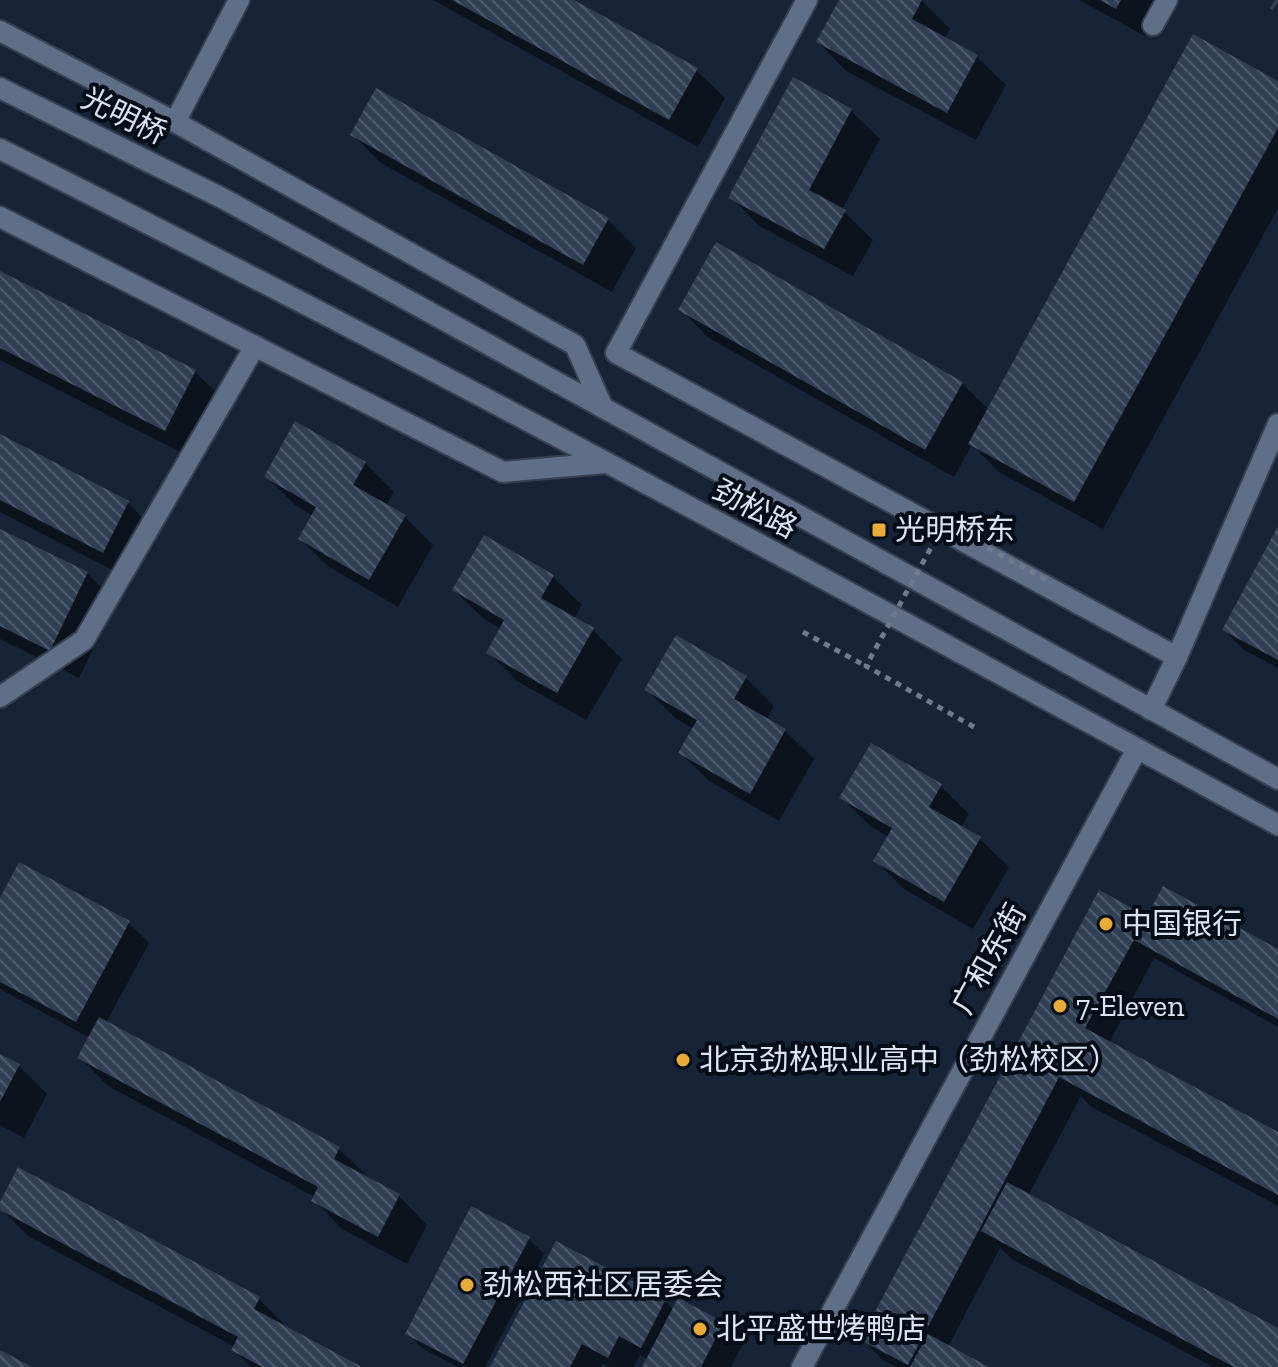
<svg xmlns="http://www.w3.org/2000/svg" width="1278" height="1367" font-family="'Zilla Slab','Noto Sans SC',serif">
<defs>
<pattern id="building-back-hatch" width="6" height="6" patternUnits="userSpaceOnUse" patternTransform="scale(2)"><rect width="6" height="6" fill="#313f55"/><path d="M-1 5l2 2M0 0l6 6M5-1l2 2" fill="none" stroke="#4e5b6e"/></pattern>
</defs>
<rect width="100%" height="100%" fill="#172438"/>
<!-- shadow -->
<g fill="#0007">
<path d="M 433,0 L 570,0 L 696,70 L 725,98 L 698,147 Z"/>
<path d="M 841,0 L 921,0 L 950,29 L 944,39 L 977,57 L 1006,85 L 976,140 L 846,71 L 818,42 Z"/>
<path d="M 1079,0 L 1165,0 L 1145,36 Z"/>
<path d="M 794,80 L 851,111 L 880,139 L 842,210 L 873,240 L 853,276 L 759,226 L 731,197 Z"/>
<path d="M 1278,83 L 1278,208 L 1103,529 L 999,472 L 972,445 L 954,477 L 709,338 L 680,309 L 962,383 L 989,410 Z"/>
<path d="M 352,134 L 608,220 L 636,248 L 612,292 L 381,163 Z"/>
<path d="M 0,273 L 195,372 L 224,400 L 194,459 L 0,360 Z"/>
<path d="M 0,436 L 128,503 L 157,532 L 132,580 L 0,512 Z"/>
<path d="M 365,463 L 394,492 L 386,506 L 405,517 L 433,545 L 398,607 L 329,567 L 300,539 L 313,516 L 295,505 L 266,476 Z"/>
<path d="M 1278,530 L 1278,668 L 1244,650 L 1224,630 Z"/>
<path d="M 0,531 L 87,573 L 116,602 L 79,678 L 0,639 Z"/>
<path d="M 553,577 L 582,605 L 574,619 L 593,630 L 622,659 L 586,720 L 517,681 L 488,652 L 501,629 L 483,618 L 454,590 Z"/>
<path d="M 745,677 L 774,706 L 766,720 L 785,731 L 814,759 L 779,821 L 709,781 L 681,753 L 694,729 L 675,718 L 647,690 Z"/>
<path d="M 940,785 L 969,814 L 961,828 L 980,839 L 1009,867 L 973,929 L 904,889 L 876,861 L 889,837 L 870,826 L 842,798 Z"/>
<path d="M 0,902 L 129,923 L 149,943 L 106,1023 L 339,1149 L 368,1177 L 399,1196 L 427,1225 L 407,1264 L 342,1229 L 314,1200 L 315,1197 L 108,1086 L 80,1058 L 90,1038 L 0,989 Z"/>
<path d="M 1148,918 L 1278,951 L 1278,1027 L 1154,958 L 1109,1043 L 1278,1134 L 1278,1206 L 1090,1106 L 1081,1096 L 1028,1196 L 1278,1330 L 1278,1367 L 1213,1367 L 1012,1259 L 1000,1248 L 948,1347 L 985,1367 L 897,1367 L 883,1360 L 863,1340 Z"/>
<path d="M 0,1056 L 19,1066 L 47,1094 L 24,1138 L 0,1125 Z"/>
<path d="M 0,1206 L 259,1299 L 287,1327 L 358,1367 L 251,1367 L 233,1350 L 235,1347 L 28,1236 L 0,1208 Z"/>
<path d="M 529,1239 L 544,1254 L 485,1367 L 458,1367 L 422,1348 L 407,1333 Z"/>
<path d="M 665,1301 L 674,1310 L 723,1324 L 743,1344 L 731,1367 L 644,1367 L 648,1359 L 640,1355 L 633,1367 L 611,1367 L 603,1363 L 601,1367 L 493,1367 Z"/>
</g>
<!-- building -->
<g fill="url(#building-back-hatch)">
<path d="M 452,0 L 574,0 L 698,68 L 669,120 Z"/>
<path d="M 839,0 L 922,0 L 912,19 L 978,55 L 947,113 L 816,42 Z"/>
<path d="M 1100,0 L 1121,0 L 1116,9 Z"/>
<path d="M 1193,34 L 1278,81 L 1278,128 L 1074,502 L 968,444 Z"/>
<path d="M 793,77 L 852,109 L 809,190 L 846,210 L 824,249 L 728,198 Z"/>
<path d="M 376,88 L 609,218 L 583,265 L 350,135 Z"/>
<path d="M 716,242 L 963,382 L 925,450 L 678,310 Z"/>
<path d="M 0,271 L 196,370 L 165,431 L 0,348 Z"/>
<path d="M 295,421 L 366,462 L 353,485 L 406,515 L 369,580 L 298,539 L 316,507 L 264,477 Z"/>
<path d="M 0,434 L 129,501 L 103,553 L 0,500 Z"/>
<path d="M 1278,526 L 1278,660 L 1222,630 Z"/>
<path d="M 0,529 L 88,572 L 50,651 L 0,626 Z"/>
<path d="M 484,535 L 554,575 L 541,598 L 594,628 L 557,693 L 486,653 L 504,620 L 452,590 Z"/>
<path d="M 676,635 L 747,676 L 734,699 L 786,729 L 750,794 L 678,753 L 697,720 L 644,690 Z"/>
<path d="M 871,743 L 942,784 L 929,807 L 981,837 L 944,902 L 873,861 L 892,828 L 839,798 Z"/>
<path d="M 19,862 L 130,921 L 76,1022 L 0,982 L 0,898 Z"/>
<path d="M 1163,886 L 1278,949 L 1278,1019 L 1134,940 L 1085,1028 L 1278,1132 L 1278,1195 L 1059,1077 L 908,1365 L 860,1340 L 1099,890 L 1147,916 Z"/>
<path d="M 99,1017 L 340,1147 L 334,1159 L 400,1194 L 378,1237 L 311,1201 L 318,1187 L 77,1058 Z"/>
<path d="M 0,1054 L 20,1064 L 0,1102 Z"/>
<path d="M 18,1167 L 260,1297 L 254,1309 L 362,1367 L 262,1367 L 231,1350 L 238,1337 L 0,1210 L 0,1202 Z"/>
<path d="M 1007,1182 L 1278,1328 L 1278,1367 L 1234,1367 L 981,1231 Z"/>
<path d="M 471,1206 L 530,1237 L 463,1364 L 405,1334 Z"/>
<path d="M 556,1241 L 666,1299 L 641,1348 L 619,1336 L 608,1358 L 582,1344 L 570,1367 L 490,1367 Z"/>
<path d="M 678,1298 L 724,1322 L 701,1367 L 642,1367 Z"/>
<path d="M 928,1334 L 989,1367 L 910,1367 Z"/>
<path d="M 0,1350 L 32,1367 L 0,1367 Z"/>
</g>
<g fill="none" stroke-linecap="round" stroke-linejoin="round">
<!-- minor-tunnel -->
<path stroke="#344154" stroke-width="20" stroke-dasharray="20 10" stroke-linecap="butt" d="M 1275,0 L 1278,2"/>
<!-- minor casing -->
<g stroke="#374051" stroke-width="24">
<g id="minor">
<path d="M 807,0 L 616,353 L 1177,657"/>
<path d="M 1153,25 L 1167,0"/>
<path d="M 175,122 L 239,0"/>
<path d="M 0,697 L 84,640 L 255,346"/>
<path d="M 1151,710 L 1177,657 L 1278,424"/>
</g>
</g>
<!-- tertiary casing -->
<g stroke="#374051" stroke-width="24">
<g id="tertiary">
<path d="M 0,31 L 175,122 L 575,345 L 603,408"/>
<path d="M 0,217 L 503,472 L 605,463"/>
<path d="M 802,1367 L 1137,749"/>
</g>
</g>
<!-- secondary casing -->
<g stroke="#374051" stroke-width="24">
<g id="secondary">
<path d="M 0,88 L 222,198 L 1278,779"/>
<path d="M 0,149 C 431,364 855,595 1278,825"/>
</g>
</g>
<!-- path -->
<path stroke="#707b8c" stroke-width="5" stroke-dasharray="6 6" stroke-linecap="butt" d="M 803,632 L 866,666"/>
<!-- minor -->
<use href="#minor" stroke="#606f88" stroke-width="20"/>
<!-- tertiary -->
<use href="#tertiary" stroke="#606f88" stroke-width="20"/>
<!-- secondary -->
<use href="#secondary" stroke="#606f88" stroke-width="20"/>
<!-- path-bridge -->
<path stroke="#707b8c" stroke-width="5" stroke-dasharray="6 6" stroke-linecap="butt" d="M 974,727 L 866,666 L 944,524 L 1052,583"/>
</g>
<!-- markers -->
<g fill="#e8ab37" stroke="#070d16" stroke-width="3">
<rect x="871" y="522" width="16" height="16" rx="4"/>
<circle cx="1106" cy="924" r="8"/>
<circle cx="1060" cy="1006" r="8"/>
<circle cx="683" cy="1060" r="8"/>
<circle cx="467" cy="1285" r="8"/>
<circle cx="700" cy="1329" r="8"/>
</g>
<g text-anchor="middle" stroke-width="8" stroke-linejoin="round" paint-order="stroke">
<!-- street labels -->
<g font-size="30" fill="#dae3f1" stroke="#070d16">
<text transform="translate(124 116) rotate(26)" y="10">光明桥</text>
<text transform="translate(755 509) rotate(28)" y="10">劲松路</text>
<text transform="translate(989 959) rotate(-61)" y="10">广和东街</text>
</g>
<!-- poi labels -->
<g font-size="30" fill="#dae3f1" stroke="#070d16" text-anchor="start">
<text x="895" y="540">光明桥东</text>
<text x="1122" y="934">中国银行</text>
<text x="1076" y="1016">7-Eleven</text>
<text x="699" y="1070">北京劲松职业高中（劲松校区）</text>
<text x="483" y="1295">劲松西社区居委会</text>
<text x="716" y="1339">北平盛世烤鸭店</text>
</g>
</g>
</svg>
